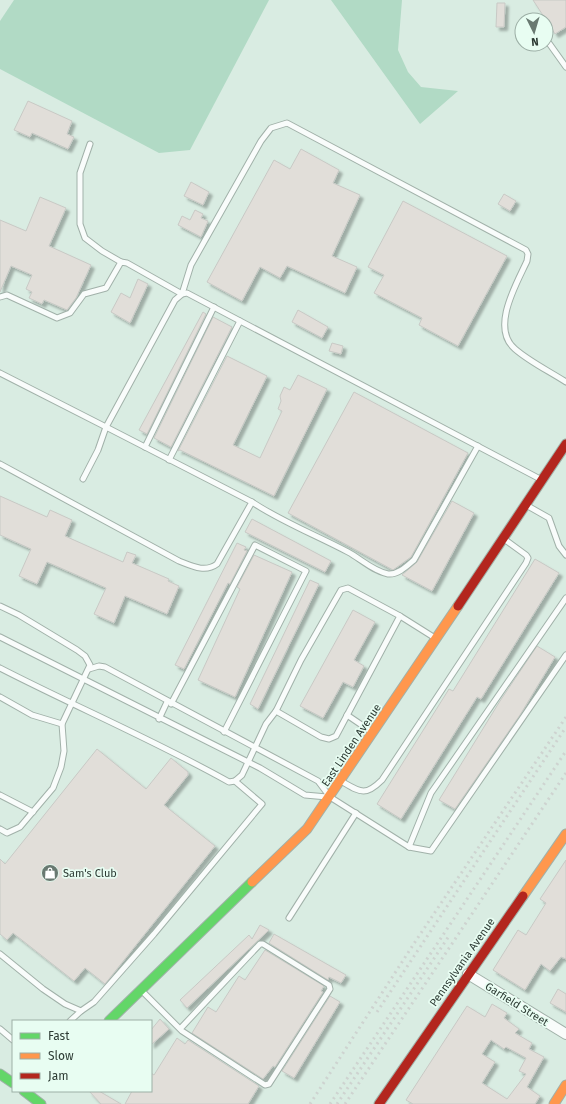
<svg xmlns="http://www.w3.org/2000/svg" width="566" height="1104" font-family="'Fira Sans',sans-serif">
<defs>
<filter id="shadow"><feDropShadow dx="3.5" dy="3.5" stdDeviation="1" flood-color="#0004"/></filter>
</defs>
<rect width="100%" height="100%" fill="#d9ece2"/>
<!-- green -->
<g fill="#b1dac5">
<path d="M 14,0 L 269,0 L 190,150 L 159,153 L 0,69 L 0,21 Z"/>
<path d="M 331,0 L 402,0 L 398,50 L 408,72 L 421,87 L 458,91 L 420,124 Z"/>
</g>
<!-- building -->
<g fill="#e1ded9" stroke="#c8c9c5" fill-rule="evenodd" filter="url(#shadow)">
<path d="M 533,0 L 566,0 L 566,27 L 555,34 Z"/>
<path d="M 497,3 L 505,3 L 504,27 L 496,27 Z"/>
<path d="M 28,101 L 72,121 L 67,134 L 74,137 L 68,149 L 32,133 L 30,137 L 14,130 Z"/>
<path d="M 301,149 L 339,170 L 333,183 L 360,195 L 332,256 L 357,267 L 345,293 L 287,266 L 280,278 L 260,267 L 242,301 L 207,282 L 274,160 L 290,169 Z"/>
<path d="M 191,182 L 209,192 L 203,205 L 184,196 Z"/>
<path d="M 504,194 L 516,201 L 510,211 L 498,204 Z"/>
<path d="M 40,197 L 66,208 L 49,246 L 91,265 L 76,298 L 67,310 L 44,300 L 42,304 L 29,298 L 32,292 L 26,289 L 32,275 L 11,266 L 0,292 L 0,220 L 26,231 Z"/>
<path d="M 403,201 L 507,256 L 458,346 L 419,325 L 422,318 L 374,293 L 384,275 L 368,267 Z"/>
<path d="M 195,210 L 203,214 L 201,218 L 208,221 L 201,237 L 178,225 L 182,216 L 190,220 Z"/>
<path d="M 138,279 L 148,284 L 130,323 L 111,312 L 121,293 L 130,298 Z"/>
<path d="M 298,310 L 328,327 L 322,338 L 292,322 Z"/>
<path d="M 203,312 L 206,314 L 147,434 L 139,430 Z"/>
<path d="M 213,317 L 232,327 L 171,447 L 154,438 Z"/>
<path d="M 332,343 L 343,346 L 341,354 L 329,351 Z"/>
<path d="M 227,356 L 267,376 L 233,445 L 260,458 L 282,411 L 278,409 L 281,401 L 280,396 L 284,387 L 290,390 L 298,375 L 327,389 L 274,496 L 180,450 L 178,451 Z"/>
<path d="M 354,392 L 468,453 L 411,557 L 393,570 L 288,513 Z"/>
<path d="M 0,496 L 47,517 L 50,510 L 72,520 L 65,536 L 123,562 L 127,552 L 136,555 L 132,563 L 169,579 L 168,581 L 179,586 L 167,614 L 125,596 L 114,623 L 94,614 L 106,588 L 47,562 L 37,584 L 19,576 L 31,549 L 0,535 Z"/>
<path d="M 452,501 L 474,513 L 432,591 L 402,575 L 417,562 Z"/>
<path d="M 252,519 L 331,561 L 325,572 L 245,532 Z"/>
<path d="M 237,543 L 246,547 L 244,550 L 247,551 L 230,584 L 228,583 L 184,669 L 175,665 Z"/>
<path d="M 254,555 L 292,572 L 235,697 L 198,680 L 240,589 L 237,587 Z"/>
<path d="M 535,559 L 559,573 L 481,699 L 477,697 L 401,819 L 377,804 L 449,689 L 453,691 Z"/>
<path d="M 310,580 L 319,584 L 258,709 L 250,704 Z"/>
<path d="M 353,610 L 375,622 L 354,660 L 364,666 L 353,687 L 343,682 L 323,718 L 300,706 Z"/>
<path d="M 537,646 L 555,657 L 520,715 L 455,809 L 439,800 L 500,701 Z"/>
<path d="M 97,749 L 146,789 L 171,758 L 188,772 L 188,775 L 164,805 L 215,846 L 105,984 L 85,968 L 74,981 L 13,933 L 7,940 L 0,934 L 0,859 L 5,864 Z"/>
<path d="M 566,860 L 566,959 L 561,957 L 550,971 L 541,964 L 525,990 L 493,970 L 518,930 L 526,935 L 546,903 L 540,899 Z"/>
<path d="M 260,925 L 269,930 L 187,1008 L 180,1000 L 249,935 L 252,939 Z"/>
<path d="M 274,934 L 346,975 L 341,983 L 329,977 L 328,980 L 269,943 Z"/>
<path d="M 265,950 L 324,986 L 321,991 L 323,992 L 275,1067 L 273,1066 L 263,1079 L 192,1033 L 208,1007 L 216,1012 L 239,976 L 245,980 Z"/>
<path d="M 558,989 L 566,994 L 566,1012 L 550,1003 Z"/>
<path d="M 330,996 L 340,1002 L 294,1078 L 282,1071 Z"/>
<path d="M 492,1004 L 507,1013 L 504,1018 L 519,1029 L 515,1033 L 532,1043 L 529,1049 L 544,1057 L 527,1087 L 540,1096 L 535,1104 L 413,1104 L 406,1100 L 467,1006 L 485,1017 ZM 491,1040 L 504,1049 L 506,1047 L 526,1058 L 519,1071 L 526,1074 L 507,1099 L 482,1083 L 495,1062 L 482,1054 Z"/>
<path d="M 160,1019 L 169,1029 L 151,1045 L 151,1030 Z"/>
<path d="M 177,1038 L 185,1044 L 188,1040 L 259,1086 L 248,1104 L 125,1104 L 132,1091 L 151,1091 L 151,1073 L 154,1075 Z"/>
<path d="M 89,1091 L 99,1091 L 121,1104 L 101,1104 Z"/>
</g>
<g fill="none" stroke-linecap="round" stroke-linejoin="round">
<!-- lane casing -->
<g stroke="#a1b1a9" stroke-width="7">
<g id="lane">
<path d="M 546,39 L 566,67"/>
<path d="M 90,144 L 80,173 L 80,224 L 85,238 L 102,251 L 121,262"/>
<path d="M 0,297 L 7,295 L 57,318 L 70,313 L 84,294 L 106,288 L 121,262 L 127,263 L 182,294 L 191,265 L 261,141 L 271,128 L 287,123 L 526,250 L 528,254 L 527,261 C 517,283 490,328 515,349 C 530,362 549,371 566,382"/>
<path d="M 0,373 L 106,427 L 175,300 L 182,294 L 187,293 L 542,480"/>
<path d="M 145,447 L 214,307"/>
<path d="M 169,460 L 240,321"/>
<path d="M 0,464 L 179,561 C 192,566 205,573 217,564 L 252,502 L 106,427 L 98,450 L 83,479"/>
<path d="M 252,502 C 282,522 316,535 348,552 C 361,559 373,571 388,574 C 398,575 407,566 414,560 L 478,446"/>
<path d="M 526,505 L 549,518 L 559,546 L 566,555"/>
<path d="M 0,606 L 19,615 L 77,650 L 85,656 L 90,665 L 62,724 L 64,751 L 61,767 L 53,788 L 20,827 L 7,833 L 0,829"/>
<path d="M 0,637 L 260,768 L 305,795 L 327,797"/>
<path d="M 0,668 C 76,707 154,740 229,782 L 235,781 L 242,775 L 266,724 L 276,711 L 301,660 L 341,590 L 348,588 L 400,616 L 435,638"/>
<path d="M 89,669 L 99,666 L 105,667 L 318,781 L 330,797 L 409,847 L 431,793 L 566,598"/>
<path d="M 0,697 L 32,715 L 62,724"/>
<path d="M 171,704 L 255,545 L 306,571 L 224,732"/>
<path d="M 276,711 L 321,737 L 329,739 L 336,736 L 400,616"/>
<path d="M 347,715 L 372,732"/>
<path d="M 159,719 L 167,702"/>
<path d="M 341,781 C 360,792 365,797 382,780 L 526,563 L 528,558 L 526,555 L 504,539"/>
<path d="M 0,795 L 33,812"/>
<path d="M 409,847 L 431,851 L 566,655"/>
<path d="M 289,918 L 356,813"/>
<path d="M 0,954 L 43,989 L 65,1004 L 81,1011 L 94,1002 L 154,934 L 262,804 L 235,781"/>
<path d="M 142,991 L 182,1031 L 265,1085 L 269,1084 L 330,989 L 329,985 L 263,944 L 260,944 L 180,1029"/>
<path d="M 70,1021 L 81,1011"/>
<path d="M 0,1029 L 13,1040"/>
</g>
</g>
<!-- street casing -->
<g stroke="#a1b1a9" stroke-width="12">
<path id="street" d="M 468,974 L 566,1034"/>
</g>
<!-- fast casing -->
<g stroke="#a1b1a9" stroke-width="11">
<g id="fast">
<path d="M 109,1021 L 252,882"/>
<path d="M 0,1074 L 13,1083"/>
<path d="M 24,1091 L 41,1104"/>
</g>
</g>
<!-- slow casing -->
<g stroke="#a1b1a9" stroke-width="11">
<g id="slow">
<path d="M 252,882 L 307,829 L 458,606"/>
<path d="M 523,896 L 566,834"/>
<path d="M 554,1104 L 566,1085"/>
</g>
</g>
<!-- jam casing -->
<g stroke="#a1b1a9" stroke-width="11">
<g id="jam">
<path d="M 458,606 L 566,444"/>
<path d="M 379,1104 L 523,896"/>
</g>
</g>
<!-- lane -->
<use href="#lane" stroke="#f9fcfb" stroke-width="5"/>
<!-- street -->
<use href="#street" stroke="#f9fcfb" stroke-width="10"/>
<!-- fast -->
<use href="#fast" stroke="#63d668" stroke-width="9"/>
<!-- slow -->
<use href="#slow" stroke="#ff974d" stroke-width="9"/>
<!-- jam -->
<use href="#jam" stroke="#b3261e" stroke-width="9"/>
<!-- rail -->
<g stroke="#ced3d0" stroke-width="3" stroke-dasharray="2 4" stroke-linecap="butt">
<path d="M 377,1012 L 566,727"/>
<path d="M 310,1104 L 415,942 L 566,717"/>
<path d="M 330,1104 L 566,751"/>
<path d="M 337,1104 L 449,936"/>
<path d="M 345,1104 L 566,773"/>
</g>
</g>
<!-- icons -->
<defs>
<g id="shop-disc" transform="scale(0.9)"><circle r="9.5" fill="#697971" stroke="#e8fdf2"/><path d="M-5-2.5h2.3a2.7 3.5 0 0 1 5.4 0H5L5.5 6h-11ZM-1.5-2.5h3a1.5 2.3 0 0 0-3 0Z" fill="#fff"/></g>
</defs>
<g fill-rule="evenodd">
<use href="#shop-disc" x="50" y="873"/>
</g>
<g text-anchor="middle" stroke-width="3.5" stroke-linejoin="round" paint-order="stroke">
<!-- street labels -->
<g font-size="11" fill="#2d3b34" stroke="#e8fdf2">
<text transform="translate(351 745) rotate(-56)" y="4">East Linden Avenue</text>
<text transform="translate(462 962) rotate(-55)" y="4">Pennsylvania Avenue</text>
<text transform="translate(517 1004) rotate(32)" y="4">Garfield Street</text>
</g>
<!-- poi labels -->
<g font-size="11" fill="#2d3b34" stroke="#e8fdf2" text-anchor="start">
<text x="63" y="877">Sam's Club</text>
</g>
</g>
<!-- legend -->
<rect x="12" y="1020" width="140" height="72" fill="#e8fdf2" stroke="#9dafa6"/>
<rect x="20" y="1033" width="20" height="6" fill="#63d668" stroke="#9dafa6"/>
<text x="48" y="1040" font-size="12" fill="#2d3b34">Fast</text>
<rect x="20" y="1053" width="20" height="6" fill="#ff974d" stroke="#9dafa6"/>
<text x="48" y="1060" font-size="12" fill="#2d3b34">Slow</text>
<rect x="20" y="1073" width="20" height="6" fill="#b3261e" stroke="#9dafa6"/>
<text x="48" y="1080" font-size="12" fill="#2d3b34">Jam</text>
<!-- north arrow -->
<g transform="translate(534 32) rotate(175)"><circle r="19" fill="#e8fdf2" stroke="#9dafa6"/>
<path d="M0-3L7 15L0 10L-7 15Z" fill="#697971"/>
<text y="-6" font-size="11" font-weight="bold" text-anchor="middle" fill="#2d3b34">N</text>
</g>
</svg>
